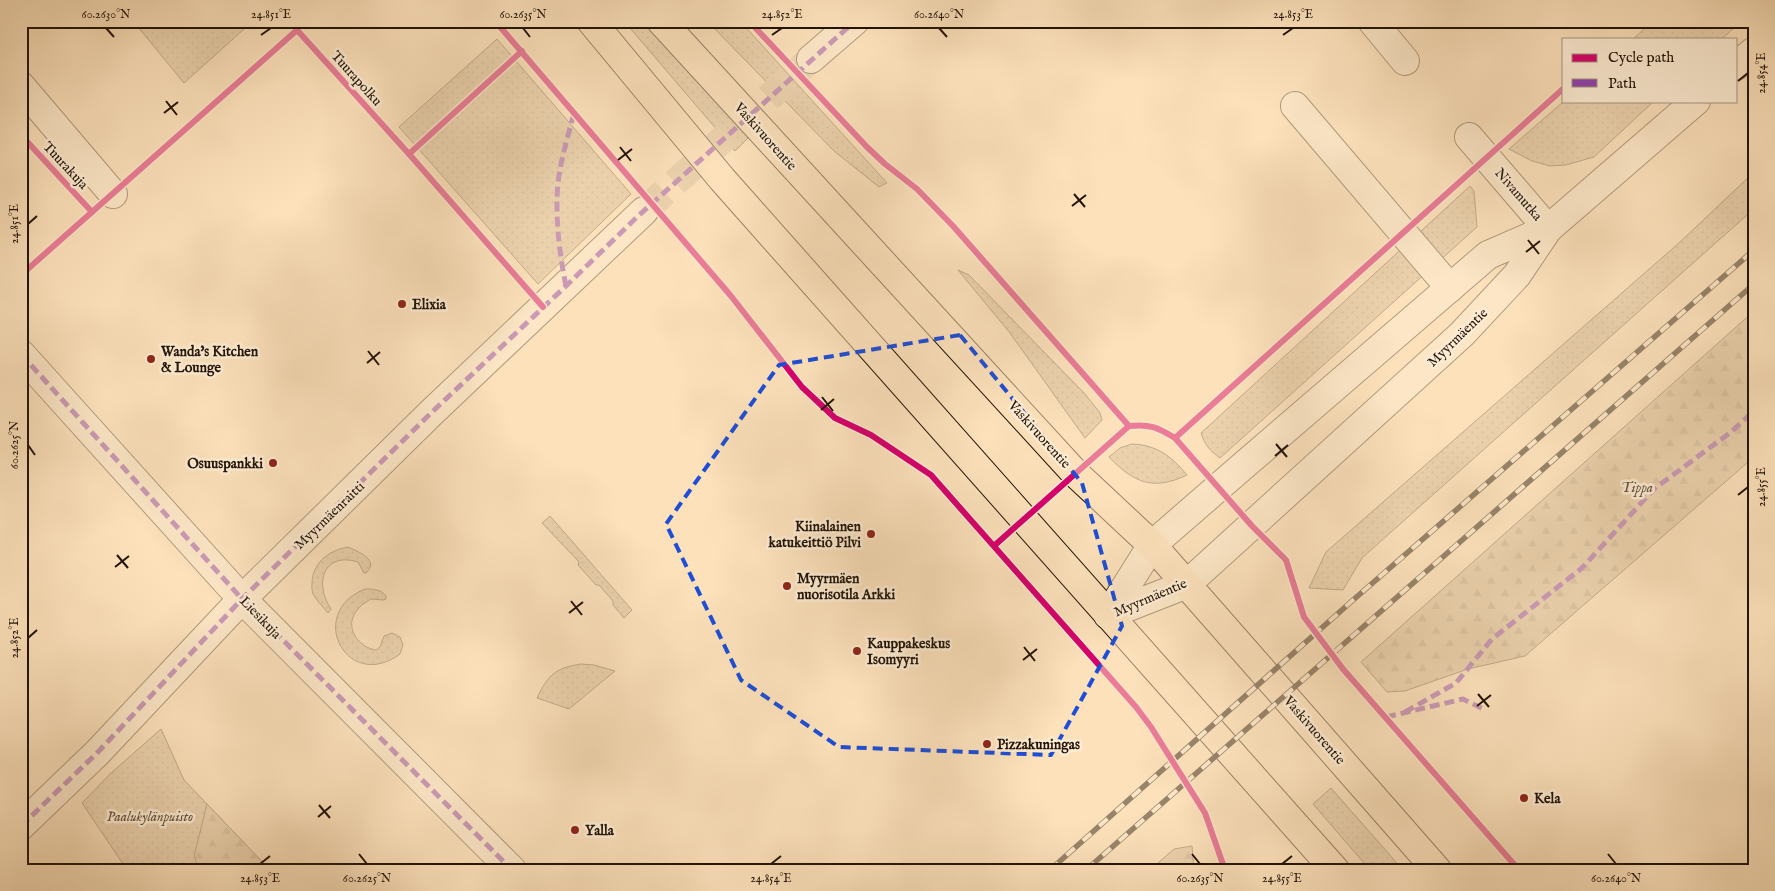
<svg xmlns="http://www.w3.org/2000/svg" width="1775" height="891" font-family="'IM FELL English',serif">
<defs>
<pattern id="grass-dots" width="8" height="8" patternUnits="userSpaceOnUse" patternTransform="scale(1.25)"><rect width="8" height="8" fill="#d7be9c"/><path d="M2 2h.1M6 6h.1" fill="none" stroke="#b8a285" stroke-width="1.8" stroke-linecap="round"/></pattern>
<pattern id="forest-firs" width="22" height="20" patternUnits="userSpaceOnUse" patternTransform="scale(1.25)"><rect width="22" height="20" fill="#d7be9c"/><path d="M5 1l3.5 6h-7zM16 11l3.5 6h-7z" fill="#b8a285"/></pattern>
</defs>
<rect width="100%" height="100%" fill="#fce1bb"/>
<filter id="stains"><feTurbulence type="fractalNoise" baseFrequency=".004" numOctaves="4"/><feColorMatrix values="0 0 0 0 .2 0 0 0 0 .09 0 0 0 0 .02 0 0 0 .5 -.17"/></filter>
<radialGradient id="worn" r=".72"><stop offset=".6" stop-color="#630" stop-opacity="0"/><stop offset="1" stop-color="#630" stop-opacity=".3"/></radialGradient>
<!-- grass -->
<g fill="url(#grass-dots)" stroke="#7c6852">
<path d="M 133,21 L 253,21 L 184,83 Z"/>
<path d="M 624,21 L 647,21 L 751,135 L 735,151 Z"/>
<path d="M 707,21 L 740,21 L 887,183 L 879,187 L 834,151 Z"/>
<path d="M 1653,21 L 1741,21 L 1722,39 L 1633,39 Z"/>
<path d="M 497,39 L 631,194 L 538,284 L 399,127 Z"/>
<path d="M 1564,101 L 1654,101 L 1594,157 L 1566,165 L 1550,166 L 1532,161 L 1509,149 Z"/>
<path d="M 1754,172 L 1754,209 L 1747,215 L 1362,558 L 1343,590 L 1309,588 L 1326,552 L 1679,243 Z"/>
<path d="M 1470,186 L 1474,191 L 1477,227 L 1220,458 C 1210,451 1205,445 1201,433 Z"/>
<path d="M 958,270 L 969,275 L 1085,394 L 1100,413 L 1102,420 L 1085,438 L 1010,333 Z"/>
<path d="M 1132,444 C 1157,445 1171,456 1187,475 C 1153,491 1134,483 1109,457 L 1120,448 Z"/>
<path d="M 550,516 L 632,610 L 624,618 L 613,605 L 613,601 L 599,585 L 596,585 L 578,565 L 579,562 L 542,523 Z"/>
<path d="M 348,547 C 359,552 380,560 366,573 L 364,573 L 358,562 C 323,551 314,584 331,609 L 328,613 C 323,607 317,601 313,594 C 311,588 312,581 313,575 C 318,558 332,550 348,547 Z"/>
<path d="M 365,589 C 373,589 381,589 386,596 L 386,599 L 383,600 L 371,599 C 364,603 358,607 354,615 C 346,630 360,648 376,650 L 380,647 L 384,636 L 392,633 L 400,637 L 403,645 L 400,654 C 347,693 305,613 365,589 Z"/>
<path d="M 581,664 L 594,665 L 615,671 L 569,709 L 537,698 C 548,675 555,668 581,664 Z"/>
<path d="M 161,729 L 184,780 L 270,870 L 127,870 L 82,803 L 110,774 Z"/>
<path d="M 1331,788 L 1403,870 L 1370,870 L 1313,804 Z"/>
</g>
<!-- forest -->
<g fill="url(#forest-firs)" stroke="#7c6852">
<path d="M 1754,311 L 1754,457 L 1525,656 L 1468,669 L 1405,691 L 1387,692 L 1361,662 Z"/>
<path d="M 207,804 L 270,870 L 199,870 L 194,856 Z"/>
<path d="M 1192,846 L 1194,870 L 1150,870 L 1174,849 Z"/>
</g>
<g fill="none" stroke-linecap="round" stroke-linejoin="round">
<!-- minor-tunnel -->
<path stroke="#dbc2a0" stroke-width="28" stroke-dasharray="28 14" stroke-linecap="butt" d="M 644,211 L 811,59"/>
<!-- minor casing -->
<g stroke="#584634" stroke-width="30">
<g id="minor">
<path d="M 1372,21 L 1405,61"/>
<path d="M 811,59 L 855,21"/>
<path d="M 1736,66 L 1754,51"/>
<path d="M 21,86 L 113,194"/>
<path d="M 1295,106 L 1450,288"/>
<path d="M 1469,137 L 1548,229"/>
<path d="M 21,354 L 242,599 L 512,870"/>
<path d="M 1108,615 L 1187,584 L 1462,334 L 1517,275 L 1548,229 L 1696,101"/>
<path d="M 1108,615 L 1152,545 L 1236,472 L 1488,255 L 1548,229"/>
<path d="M 21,826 L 97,753 L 242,599 L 431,413 L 644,211"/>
</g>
</g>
<!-- major casing -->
<g stroke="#211307" stroke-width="30">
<g id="major">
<path d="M 591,21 L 722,179 L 1335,870"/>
<path d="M 661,21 L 1075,473 L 1152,545 L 1437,870"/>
</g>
</g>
<!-- minor -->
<use href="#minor" stroke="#fdecd3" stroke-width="28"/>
<!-- major -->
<use href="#major" stroke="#fce1bb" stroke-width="28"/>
<!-- rail casing -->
<g stroke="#211307" stroke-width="5.5">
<g id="rail">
<path d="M 1050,870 L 1352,601 L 1754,250"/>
<path d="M 1086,870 L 1754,284"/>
</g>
</g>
<!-- rail -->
<use href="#rail" stroke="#fdecd3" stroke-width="4" stroke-dasharray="11" stroke-linecap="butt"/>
<!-- quiet -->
<g stroke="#8e44ad" stroke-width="5" stroke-dasharray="10 5" stroke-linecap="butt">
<path d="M 566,286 C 559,252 555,216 558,182 C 561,159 568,136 574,113"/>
<path d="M 21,354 L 242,599 L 512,870"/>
<path d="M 1405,712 L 1456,683 L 1492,639 L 1582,568 L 1654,489 L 1731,432 L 1754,411"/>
<path d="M 1386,717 L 1463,699 L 1485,710"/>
<path d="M 21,826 L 97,753 L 242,599 L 431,413 L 566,286 L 637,217 L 855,21"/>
</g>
<!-- cycleway casing -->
<g stroke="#fdecd3" stroke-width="9">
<g id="cycleway">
<path d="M 495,21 L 731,296 L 802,387 L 835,418 L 871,435 L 931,475 L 1136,707 L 1151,727 L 1205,813 L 1225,870"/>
<path d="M 749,21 L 867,147 L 885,164 L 917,189 L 953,226 L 1129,426"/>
<path d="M 21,135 L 92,212"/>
<path d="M 409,154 L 522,51"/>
<path d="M 21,275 L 297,30 L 409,154 L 543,307"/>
<path d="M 1175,438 L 1564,88"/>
<path d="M 995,545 L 1129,426 C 1150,424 1157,427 1175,438 L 1252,526 L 1286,560 L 1304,617 L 1343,669 L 1519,870"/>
</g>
</g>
<!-- cycleway -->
<use href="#cycleway" stroke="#d6006c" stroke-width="6"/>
</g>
<!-- marked area -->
<path d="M0 0H1775V891H0ZM 960,335 L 1082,483 L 1122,626 L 1051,755 L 839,747 L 741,680 L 666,524 L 779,365 Z" fill="#fce1bb" fill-opacity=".55" fill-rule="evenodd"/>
<path fill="none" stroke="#1d4ed8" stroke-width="4" stroke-dasharray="10 6" stroke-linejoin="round" d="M 960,335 L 1082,483 L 1122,626 L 1051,755 L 839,747 L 741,680 L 666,524 L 779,365 Z"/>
<!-- ticks -->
<path fill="none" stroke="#211307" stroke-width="2" d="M 106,28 L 114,37M 523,28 L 530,37M 939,28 L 947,37M 261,35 L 271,28M 772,35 L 782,28M 1283,35 L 1293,28M 1738,81 L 1748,73M 166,101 L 177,115M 164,113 L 178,102M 620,147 L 631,161M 618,160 L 632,149M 1074,194 L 1085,207M 1072,206 L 1086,195M 28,224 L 37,216M 1528,240 L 1539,254M 1526,252 L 1540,241M 368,351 L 379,365M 367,363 L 380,352M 822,397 L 833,411M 821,410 L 834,399M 1276,444 L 1287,457M 28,445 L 35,455M 1275,456 L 1288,445M 1738,495 L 1748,487M 117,555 L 128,568M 115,567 L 129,556M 571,601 L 582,615M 569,613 L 583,602M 28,638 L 37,630M 1024,647 L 1035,661M 1023,660 L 1037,649M 1478,694 L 1489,707M 1477,706 L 1491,695M 319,805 L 330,818M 318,817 L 331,806M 359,854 L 367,864M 1192,854 L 1200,864M 1608,854 L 1616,864M 260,864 L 270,856M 771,864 L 781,856M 1282,864 L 1292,856"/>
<!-- markers -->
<g fill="#8f2418" stroke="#fdecd3" stroke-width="2">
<circle cx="402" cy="304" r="5"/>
<circle cx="151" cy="359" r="5"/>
<circle cx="273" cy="463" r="5"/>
<circle cx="871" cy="534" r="5"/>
<circle cx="787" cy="586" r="5"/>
<circle cx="857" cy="651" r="5"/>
<circle cx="987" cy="744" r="5"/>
<circle cx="1524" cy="798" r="5"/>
<circle cx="575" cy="830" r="5"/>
</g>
<g text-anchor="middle" stroke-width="5" stroke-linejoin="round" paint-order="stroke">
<!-- street labels -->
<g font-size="14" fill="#211307" stroke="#fdecd3">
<text transform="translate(357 78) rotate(48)" y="5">Tuurapolku</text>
<text transform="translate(766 136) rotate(48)" y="5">Vaskivuorentie</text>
<text transform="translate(66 165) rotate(47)" y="5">Tuurakuja</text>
<text transform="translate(1519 194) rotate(49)" y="5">Nivamutka</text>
<text transform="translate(1457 337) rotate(-44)" y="5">Myyrmäentie</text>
<text transform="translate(1040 434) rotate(48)" y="5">Vaskivuorentie</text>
<text transform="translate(329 515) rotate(-44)" y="5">Myyrmäenraitti</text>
<text transform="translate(1150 597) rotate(-23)" y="5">Myyrmäentie</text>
<text transform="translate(261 617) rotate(46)" y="5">Liesikuja</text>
<text transform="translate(1315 730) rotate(49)" y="5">Vaskivuorentie</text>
</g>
<!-- poi labels -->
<g font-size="14" font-weight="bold" fill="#211307" stroke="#fdecd3" text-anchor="start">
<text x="412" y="309">Elixia</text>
<text x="161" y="356">Wanda's Kitchen<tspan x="161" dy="16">&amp; Lounge</tspan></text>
<text x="263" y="468" text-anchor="end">Osuuspankki</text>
<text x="861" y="531" text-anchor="end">Kiinalainen<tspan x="861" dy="16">katukeittiö Pilvi</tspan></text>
<text x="797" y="583">Myyrmäen<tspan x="797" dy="16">nuorisotila Arkki</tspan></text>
<text x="867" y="648">Kauppakeskus<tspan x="867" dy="16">Isomyyri</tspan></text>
<text x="997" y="749">Pizzakuningas</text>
<text x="1534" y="803">Kela</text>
<text x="585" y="835">Yalla</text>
</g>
<!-- park labels -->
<g font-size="14" font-style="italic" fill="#614f3b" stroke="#fdecd3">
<text x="1637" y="492">Tippa</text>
<text x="150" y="821">Paalukylänpuisto</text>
</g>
</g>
<!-- margin -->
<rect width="1775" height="891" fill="none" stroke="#fce1bb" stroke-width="55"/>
<!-- legend -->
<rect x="1562" y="38" width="175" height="65" fill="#fdecd3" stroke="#a59581"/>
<rect x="1572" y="54" width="25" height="8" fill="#d6006c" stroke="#a59581"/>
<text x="1608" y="62" font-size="15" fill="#211307">Cycle path</text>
<rect x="1572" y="79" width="25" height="8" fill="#8e44ad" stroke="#a59581"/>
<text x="1608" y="88" font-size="15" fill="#211307">Path</text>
<rect x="28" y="28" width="1720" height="836" fill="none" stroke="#211307" stroke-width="2"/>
<g font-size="12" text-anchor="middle" fill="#211307">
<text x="106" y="18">60.2630°N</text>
<text x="271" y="18">24.851°E</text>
<text x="523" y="18">60.2635°N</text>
<text x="782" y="18">24.852°E</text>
<text x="939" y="18">60.2640°N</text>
<text x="1293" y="18">24.853°E</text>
<text transform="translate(1761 73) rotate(-90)" y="4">24.854°E</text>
<text transform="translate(14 224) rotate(-90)" y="4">24.851°E</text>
<text transform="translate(14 445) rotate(-90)" y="4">60.2625°N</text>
<text transform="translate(1761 487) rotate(-90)" y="4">24.855°E</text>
<text transform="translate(14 638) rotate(-90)" y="4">24.852°E</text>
<text x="260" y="882">24.853°E</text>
<text x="367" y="882">60.2625°N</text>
<text x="771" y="882">24.854°E</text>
<text x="1200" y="882">60.2635°N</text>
<text x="1282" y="882">24.855°E</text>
<text x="1616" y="882">60.2640°N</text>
</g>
<rect width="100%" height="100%" filter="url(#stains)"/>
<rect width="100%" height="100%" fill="url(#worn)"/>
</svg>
